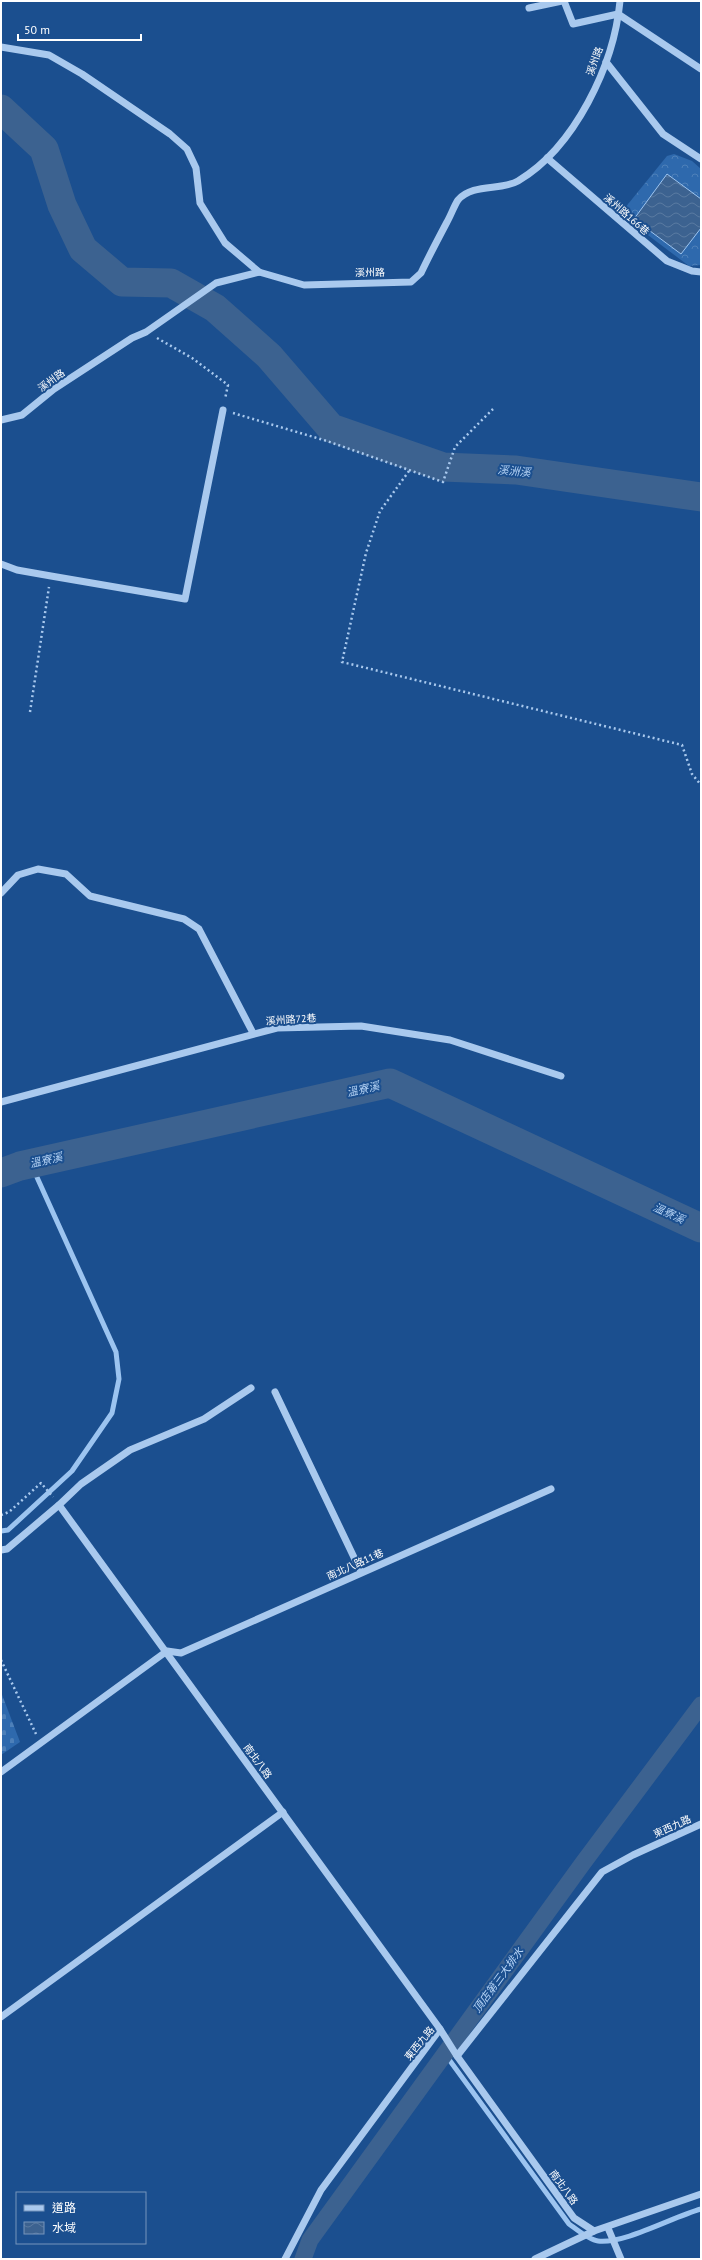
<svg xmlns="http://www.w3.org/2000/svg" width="702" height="2260" font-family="'PT Sans','Noto Sans TC',sans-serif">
<defs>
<pattern id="forest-crowns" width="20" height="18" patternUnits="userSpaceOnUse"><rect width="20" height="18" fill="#2e69ad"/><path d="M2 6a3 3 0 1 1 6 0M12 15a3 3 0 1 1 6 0" fill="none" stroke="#4d80b9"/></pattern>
<pattern id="cemetery-stones" width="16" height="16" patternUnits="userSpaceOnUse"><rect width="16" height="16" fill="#2e69ad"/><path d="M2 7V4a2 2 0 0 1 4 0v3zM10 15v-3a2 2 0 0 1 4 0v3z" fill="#4d80b9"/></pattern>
<pattern id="water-waves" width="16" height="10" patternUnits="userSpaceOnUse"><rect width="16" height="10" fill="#3c6290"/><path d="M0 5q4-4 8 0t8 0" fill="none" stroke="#597aa1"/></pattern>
</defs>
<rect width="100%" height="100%" fill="#1b4f8f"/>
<!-- forest -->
<path fill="url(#forest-crowns)" d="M 674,154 L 692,161 L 701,169 L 701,265 L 689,266 L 620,214 L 667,156 Z"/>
<!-- cemetery -->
<path fill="url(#cemetery-stones)" d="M 1,1692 L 20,1742 L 1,1755 Z"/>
<!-- water -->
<path fill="url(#water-waves)" stroke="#9cc4f0" d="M 667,174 L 701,199 L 701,228 L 681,254 L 634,219 Z"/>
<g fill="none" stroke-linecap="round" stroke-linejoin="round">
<!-- stream -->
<g stroke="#9cc4f0" stroke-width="5">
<path d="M 1,1531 L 8,1530 L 72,1471 L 112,1413 L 119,1379 L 116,1352 L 31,1164"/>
<path d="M 445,2054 L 569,2224 C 576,2229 589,2240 598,2241 C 625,2244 672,2217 701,2209"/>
</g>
<!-- canal -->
<path stroke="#3c6290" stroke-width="17" d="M 303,2259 L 310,2240 L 583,1863 L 701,1705"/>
<!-- river -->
<g stroke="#3c6290" stroke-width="29">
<path d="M 1,109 L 44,149 L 62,205 L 83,249 L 122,282 L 171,283 L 215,308 L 269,356 L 331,428 L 443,467 L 516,470 L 701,497"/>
<path d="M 1,1173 L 20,1166 L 390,1083 L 701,1228"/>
</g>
<!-- path -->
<g stroke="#a9c9ee" stroke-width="2.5" stroke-dasharray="2 3" stroke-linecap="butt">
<path d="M 157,338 L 192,358 L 228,385 L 225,399"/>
<path d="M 233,413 L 327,441 L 443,482 L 455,447 L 493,409"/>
<path d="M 409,471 L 380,511 L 366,553 L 342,662 L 682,745 L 692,774 L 701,785"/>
<path d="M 30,712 L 49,587"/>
<path d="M 1,1515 L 9,1512 L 41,1483 L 53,1497"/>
<path d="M 1,1660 L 36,1734"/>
</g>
<!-- minor -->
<g stroke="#a9c9ee" stroke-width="7">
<path d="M 564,1 L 573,24 L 618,14 L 701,69"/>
<path d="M 529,8 L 562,1"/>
<path d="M 1,47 L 49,55 L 82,74 L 170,134 L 187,149 L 196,168 L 200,203 L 225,243 L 259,272"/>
<path d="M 606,62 L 663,134 L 701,159"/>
<path d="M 547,158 L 667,261 L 692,271 L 701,272"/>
<path d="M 1,420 L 22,415 L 54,389 L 132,338 L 146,332 L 216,283 L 259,272 L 304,285 L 411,282 L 421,273 C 429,256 438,239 447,222 C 451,215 454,206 458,200 C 473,183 501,191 518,181 C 575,147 614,65 620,1"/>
<path d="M 1,564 L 17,570 L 51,576 L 185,599 L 223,410"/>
<path d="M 1,893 L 18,875 L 38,869 L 66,874 L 90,896 L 184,919 L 199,929 L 253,1033"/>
<path d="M 1,1102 L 277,1028 L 361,1026 L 450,1040 L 561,1076"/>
<path d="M 275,1392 L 361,1572"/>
<path d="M 59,1505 L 440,2029"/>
<path d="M 1,1550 L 7,1549 L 59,1505 L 81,1484 L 130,1450 L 204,1419 L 251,1388"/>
<path d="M 1,1772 L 167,1651 L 181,1653 L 551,1489"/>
<path d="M 1,2017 L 283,1812"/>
<path d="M 457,2056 L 574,2218 L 594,2231 L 701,2194"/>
<path d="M 608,2228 L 621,2259"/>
<path d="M 285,2259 L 321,2190 L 440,2029 L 457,2056 L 602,1872 L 633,1855 L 701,1824"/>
<path d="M 535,2259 L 594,2231"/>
</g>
</g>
<g text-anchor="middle" stroke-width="4" stroke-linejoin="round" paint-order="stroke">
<!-- street labels -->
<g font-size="10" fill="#fff" stroke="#1b4f8f">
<text transform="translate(594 61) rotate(-70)" y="4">溪州路</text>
<text transform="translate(627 214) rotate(41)" y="4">溪州路166巷</text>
<text transform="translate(370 272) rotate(-1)" y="4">溪州路</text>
<text transform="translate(51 380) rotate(-36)" y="4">溪州路</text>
<text transform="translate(291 1019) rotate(-4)" y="4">溪州路72巷</text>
<text transform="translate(355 1564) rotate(-24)" y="4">南北八路11巷</text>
<text transform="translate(258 1761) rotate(54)" y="4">南北八路</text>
<text transform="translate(672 1826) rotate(-24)" y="4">東西九路</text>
<text transform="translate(419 2043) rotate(-51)" y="4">東西九路</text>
<text transform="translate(564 2187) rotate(54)" y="4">南北八路</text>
</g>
<!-- water labels -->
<g font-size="11" font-style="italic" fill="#b5d3f5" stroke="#1b4f8f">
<text transform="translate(514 471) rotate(5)" y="4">溪洲溪</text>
<text transform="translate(363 1089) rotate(-13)" y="4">溫寮溪</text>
<text transform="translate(46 1160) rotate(-13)" y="4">溫寮溪</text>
<text transform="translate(669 1213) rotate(25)" y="4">溫寮溪</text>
<text transform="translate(498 1980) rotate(-54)" y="4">頂店第三大排水</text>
</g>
</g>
<!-- border -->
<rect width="702" height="2260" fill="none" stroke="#ffffff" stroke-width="4"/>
<!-- legend -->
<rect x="16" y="2192" width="130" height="52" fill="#1b4f8f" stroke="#7695bc"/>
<rect x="24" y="2205" width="20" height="6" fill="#a9c9ee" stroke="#7695bc"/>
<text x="52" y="2212" font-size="12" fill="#ffffff">道路</text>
<rect x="24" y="2222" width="20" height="12" fill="url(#water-waves)" stroke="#7695bc"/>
<text x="52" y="2232" font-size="12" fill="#ffffff">水域</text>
<!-- scale -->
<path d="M18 34v6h123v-6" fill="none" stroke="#ffffff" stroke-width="2"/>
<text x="24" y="34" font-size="12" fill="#ffffff" stroke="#1b4f8f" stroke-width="3" paint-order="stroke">50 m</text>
</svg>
